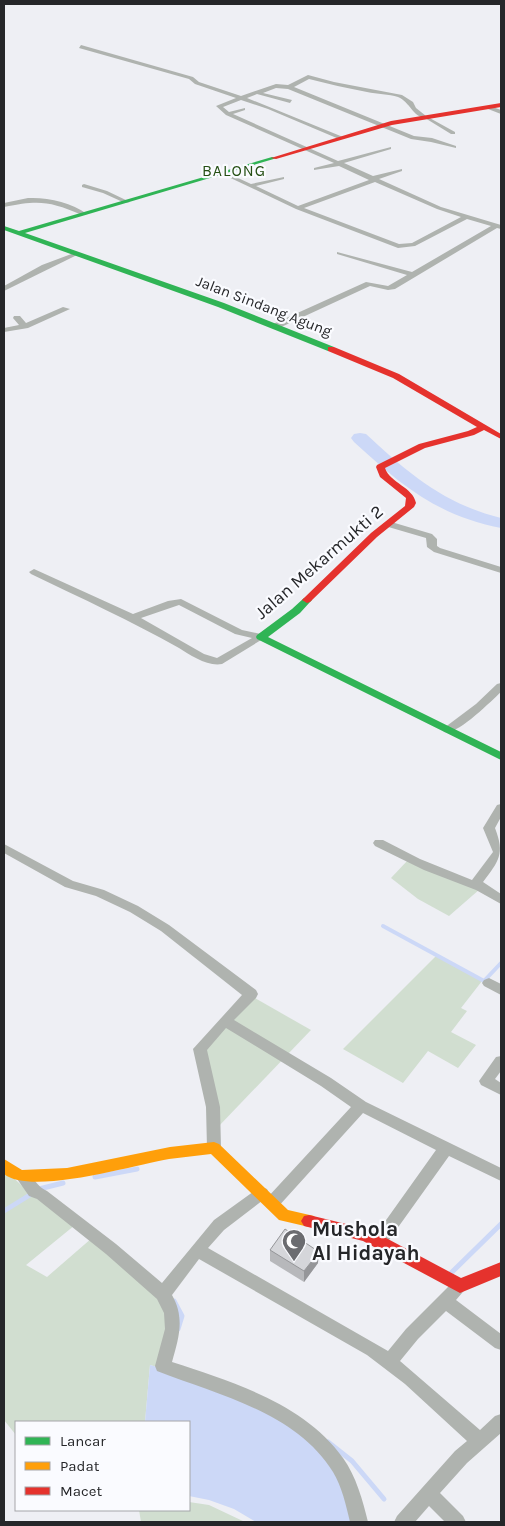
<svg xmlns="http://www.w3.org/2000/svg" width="505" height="1526" font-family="Karla,sans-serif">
<rect width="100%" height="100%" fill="#eeeff4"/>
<!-- green -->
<g fill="#d1ded0">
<path d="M 408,860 L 480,889 L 449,916 L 418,899 L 391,878 Z"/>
<path d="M 436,956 L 482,981 L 461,1008 L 467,1011 L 451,1032 L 476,1045 L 458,1068 L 428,1051 L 403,1083 L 343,1049 Z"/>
<path d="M 253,997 L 311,1030 L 218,1127 L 205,1050 Z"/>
<path d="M 4,1169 L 33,1196 L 75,1225 L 26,1265 L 47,1277 L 92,1238 L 163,1300 L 170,1320 L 157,1367 L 150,1365 L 145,1422 L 16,1422 L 16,1435 L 4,1420 Z"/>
<path d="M 189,1502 L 209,1505 L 245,1522 L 141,1522 L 139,1510 L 189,1510 Z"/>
</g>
<!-- water -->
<path fill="#ccd8f7" d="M 150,1365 L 176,1372 L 261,1406 L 306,1438 L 328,1458 L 348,1495 L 356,1522 L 256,1522 L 234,1509 L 209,1500 L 189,1496 L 189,1422 L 145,1422 Z"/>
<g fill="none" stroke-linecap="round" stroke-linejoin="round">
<!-- stream-far1 -->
<path stroke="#ccd8f7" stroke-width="4" d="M 383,926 L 484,981 L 501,963"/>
<!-- stream -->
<g stroke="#ccd8f7" stroke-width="5">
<path d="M 95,1177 L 137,1169"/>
<path d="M 39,1189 L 63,1183"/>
<path d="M 4,1211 L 33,1193"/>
<path d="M 451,1273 L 501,1224"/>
<path d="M 174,1301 L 182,1316 L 178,1329"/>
<path d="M 328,1442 L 352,1461 L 384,1499"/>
</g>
<!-- river -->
<path fill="#ccd8f7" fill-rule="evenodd" d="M 360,433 L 366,434 C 408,473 444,504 501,518 L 501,528 C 436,515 401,485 354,442 L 351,438 L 354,434 Z"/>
<!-- street -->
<g fill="#afb3af" fill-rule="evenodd">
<path d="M 81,45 L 193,77 L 199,82 L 241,96 L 276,84 L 288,85 L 308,75 L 334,82 L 402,95 L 413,102 L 416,108 L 426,116 L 455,132 L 455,134 L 451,134 L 425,118 C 413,117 410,102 398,97 C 389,94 377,94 367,92 C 347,88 328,84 309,79 L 294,87 L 414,136 L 432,138 L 456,146 L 456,148 L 431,142 L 411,139 L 288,89 L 276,88 L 263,93 L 292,100 L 290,103 L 257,94 L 247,98 L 343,137 L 343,139 L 339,139 L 268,109 L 241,100 L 223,107 L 229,112 L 245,108 L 245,110 L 233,114 L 338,161 L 391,147 L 391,149 L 344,163 L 373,176 L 402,169 L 402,171 L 379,179 L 441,207 L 501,225 L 501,229 L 497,228 L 395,289 L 388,290 L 370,286 L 279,328 L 273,328 L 273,324 L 366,282 L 388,286 L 407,275 L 337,254 L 337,252 L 412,272 L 491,226 L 467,219 L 415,246 L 398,248 L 296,209 L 220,173 L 225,172 L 251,184 L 284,177 L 284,179 L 256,186 L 298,206 L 369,180 L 339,166 L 314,170 L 314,168 L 334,163 L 226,115 L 216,106 L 236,98 L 195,84 L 189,79 L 79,48 ZM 375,182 L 437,209 L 461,217 L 412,243 L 399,244 L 304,208 Z"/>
<path d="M 490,106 L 501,110 L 501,114 L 488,109 Z"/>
<path d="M 84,184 L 107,191 L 130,202 L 125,203 L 103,193 L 82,187 L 82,185 Z"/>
<path d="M 28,198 C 47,197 71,202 87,214 L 82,215 C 49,201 39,200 4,207 L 4,203 Z"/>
<path d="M 74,253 L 79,254 L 4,291 L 4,286 L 42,265 Z"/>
<path d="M 63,307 L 70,309 L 28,328 L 4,332 L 4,328 L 19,325 L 13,318 L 14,316 L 20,316 L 26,323 Z"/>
<path d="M 388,521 L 432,534 L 437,539 L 437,546 L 440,548 L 501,567 L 501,573 L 434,552 L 427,547 L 426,538 L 385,526 L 383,524 Z"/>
<path d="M 34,569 L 133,614 L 168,601 L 181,599 L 242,630 L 265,635 L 266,637 L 222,664 C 208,667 190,655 179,648 C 131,621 81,598 31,574 L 29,572 ZM 179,605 L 235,634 L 252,638 L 217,658 L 204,654 L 141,618 Z"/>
<path d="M 501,683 L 501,692 C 491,701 457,736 444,732 L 443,730 L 444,728 L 476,704 L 497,684 Z"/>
<path d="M 501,804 L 501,817 L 495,828 C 505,854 499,861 483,882 L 501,894 L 501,904 L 476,890 L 424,870 L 375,846 L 373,843 L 375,840 L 383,840 L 420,859 L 472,880 L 493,852 L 483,828 L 497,805 Z"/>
<path d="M 4,844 L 73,881 L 104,890 L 138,906 L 169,925 L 256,990 L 258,994 L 256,998 L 234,1020 L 331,1078 L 366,1102 L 501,1168 L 501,1181 L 449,1156 L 384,1247 L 379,1249 L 374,1247 L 371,1242 L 374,1237 L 436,1150 L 363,1113 L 277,1208 L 272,1209 L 267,1208 L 265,1203 L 267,1198 L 351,1107 L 321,1086 L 226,1028 L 207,1050 L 220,1107 L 221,1148 L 219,1152 L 214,1154 L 209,1152 L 207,1148 L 206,1107 L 193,1049 L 242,995 L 161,931 L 130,912 L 96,896 L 65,887 L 4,853 Z"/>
<path d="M 489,978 L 501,984 L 501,995 L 484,986 L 482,983 L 484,980 Z"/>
<path d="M 501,1056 L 501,1071 L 495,1079 L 501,1083 L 501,1095 L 481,1085 L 479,1081 L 496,1057 Z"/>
<path d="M 22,1170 C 34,1174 34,1185 47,1191 L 116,1244 L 162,1283 L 214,1220 L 257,1189 L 262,1187 L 267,1189 L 269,1193 L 267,1197 L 224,1230 L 208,1248 L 388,1351 L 406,1329 L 454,1281 L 460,1279 L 466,1281 L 468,1286 L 456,1300 L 501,1334 L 501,1350 L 495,1348 L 446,1311 L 418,1339 L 400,1361 L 480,1430 L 495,1416 L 501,1414 L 501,1433 L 467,1463 L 440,1493 L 463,1516 L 466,1522 L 445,1522 L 429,1506 L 415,1522 L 394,1522 L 397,1516 L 455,1451 L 467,1441 L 405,1384 L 367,1355 L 199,1259 L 172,1295 C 185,1318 179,1337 172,1362 C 233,1382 305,1404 343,1458 C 356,1476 363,1501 368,1522 L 350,1522 C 346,1505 342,1487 333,1472 C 296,1412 218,1395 157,1371 L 155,1366 L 165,1329 L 164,1313 L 157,1299 L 106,1254 L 37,1199 L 29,1196 L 15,1176 L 17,1172 Z"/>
</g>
<!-- fast -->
<g fill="#30b455" fill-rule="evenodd">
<path d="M 272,157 L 277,158 L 25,233 L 224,303 L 334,347 L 334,351 L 328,351 L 218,307 L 4,230 L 4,226 L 19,231 Z"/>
<path d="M 307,597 L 312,600 L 310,602 L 300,613 L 268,637 L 501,752 L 501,760 L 257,639 L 256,637 L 257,635 L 292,609 L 304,598 Z"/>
</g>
<!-- slow -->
<path fill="#ff9f0a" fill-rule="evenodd" d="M 214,1142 L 219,1144 L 288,1210 L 314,1216 L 317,1221 L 314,1226 L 309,1227 L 279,1220 L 211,1154 C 197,1156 183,1157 169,1159 C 134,1165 31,1196 4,1174 L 4,1159 L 22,1170 L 67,1168 L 170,1147 Z"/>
<!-- jam -->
<g fill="#e5322d" fill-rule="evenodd">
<path d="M 501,103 L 501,107 L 392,125 L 276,159 L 271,158 L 391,121 Z"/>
<path d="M 328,347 L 334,347 L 399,374 L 501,434 L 501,439 L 484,430 L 474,435 L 425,448 L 385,468 C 390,483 413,487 416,503 L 414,507 L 377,537 L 310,602 L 307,603 L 302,600 L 304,598 L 371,533 L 405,506 L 406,498 L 380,477 L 376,467 L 377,465 L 419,444 L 468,431 L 477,427 L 393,378 L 328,351 Z"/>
<path d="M 309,1215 L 371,1230 L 461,1278 L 501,1262 L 501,1276 L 460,1293 L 363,1241 L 304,1226 L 301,1221 L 304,1216 Z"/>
</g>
</g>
<!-- wall -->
<g fill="#b7b8bb">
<path d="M 501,1096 L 501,1107 L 500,1106 Z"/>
<path d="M 270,1250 L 318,1263 L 304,1282 L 270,1261 Z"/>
</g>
<!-- shaded-wall -->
<path fill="#959699" d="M 319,1252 L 318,1263 L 304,1282 L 304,1271 Z"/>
<!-- building -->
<path fill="#d5d6da" stroke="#959699" d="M 285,1229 L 319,1252 L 304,1271 L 270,1250 Z"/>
<!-- icons -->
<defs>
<g id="mosque-pin" transform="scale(1.25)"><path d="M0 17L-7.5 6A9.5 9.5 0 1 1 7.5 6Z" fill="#6b6c70" stroke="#fafbff"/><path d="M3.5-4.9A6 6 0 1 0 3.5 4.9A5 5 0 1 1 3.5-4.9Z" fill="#fff"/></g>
</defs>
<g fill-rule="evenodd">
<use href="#mosque-pin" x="294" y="1241"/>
</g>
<g text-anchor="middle" stroke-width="4.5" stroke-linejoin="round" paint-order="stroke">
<!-- far-street labels -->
<g font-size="15" fill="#252629" stroke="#fafbff">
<text transform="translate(264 306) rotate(21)" y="5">Jalan Sindang Agung</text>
</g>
<!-- far-quarter labels -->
<g font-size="16" letter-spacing="1" fill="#254f14" stroke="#fafbff">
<text x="234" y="176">BALONG</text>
</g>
<!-- street labels -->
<g font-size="18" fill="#252629" stroke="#fafbff">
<text transform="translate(319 562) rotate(-41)" y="6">Jalan Mekarmukti 2</text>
</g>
<!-- near-poi labels -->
<g font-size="21" font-weight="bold" fill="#252629" stroke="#fafbff" text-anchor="start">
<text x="312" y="1236">Mushola<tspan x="312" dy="24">Al Hidayah</tspan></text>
</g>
</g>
<!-- border -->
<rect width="505" height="1526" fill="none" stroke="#252629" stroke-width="10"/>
<!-- legend -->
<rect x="15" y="1421" width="175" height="90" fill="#fafbff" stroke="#a5a6a9"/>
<rect x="25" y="1437" width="25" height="8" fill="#30b455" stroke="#a5a6a9"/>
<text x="60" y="1446" font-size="15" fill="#252629">Lancar</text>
<rect x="25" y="1462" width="25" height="8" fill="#ff9f0a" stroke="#a5a6a9"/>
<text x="60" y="1471" font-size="15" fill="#252629">Padat</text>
<rect x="25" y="1487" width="25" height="8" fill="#e5322d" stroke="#a5a6a9"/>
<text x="60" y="1496" font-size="15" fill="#252629">Macet</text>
</svg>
